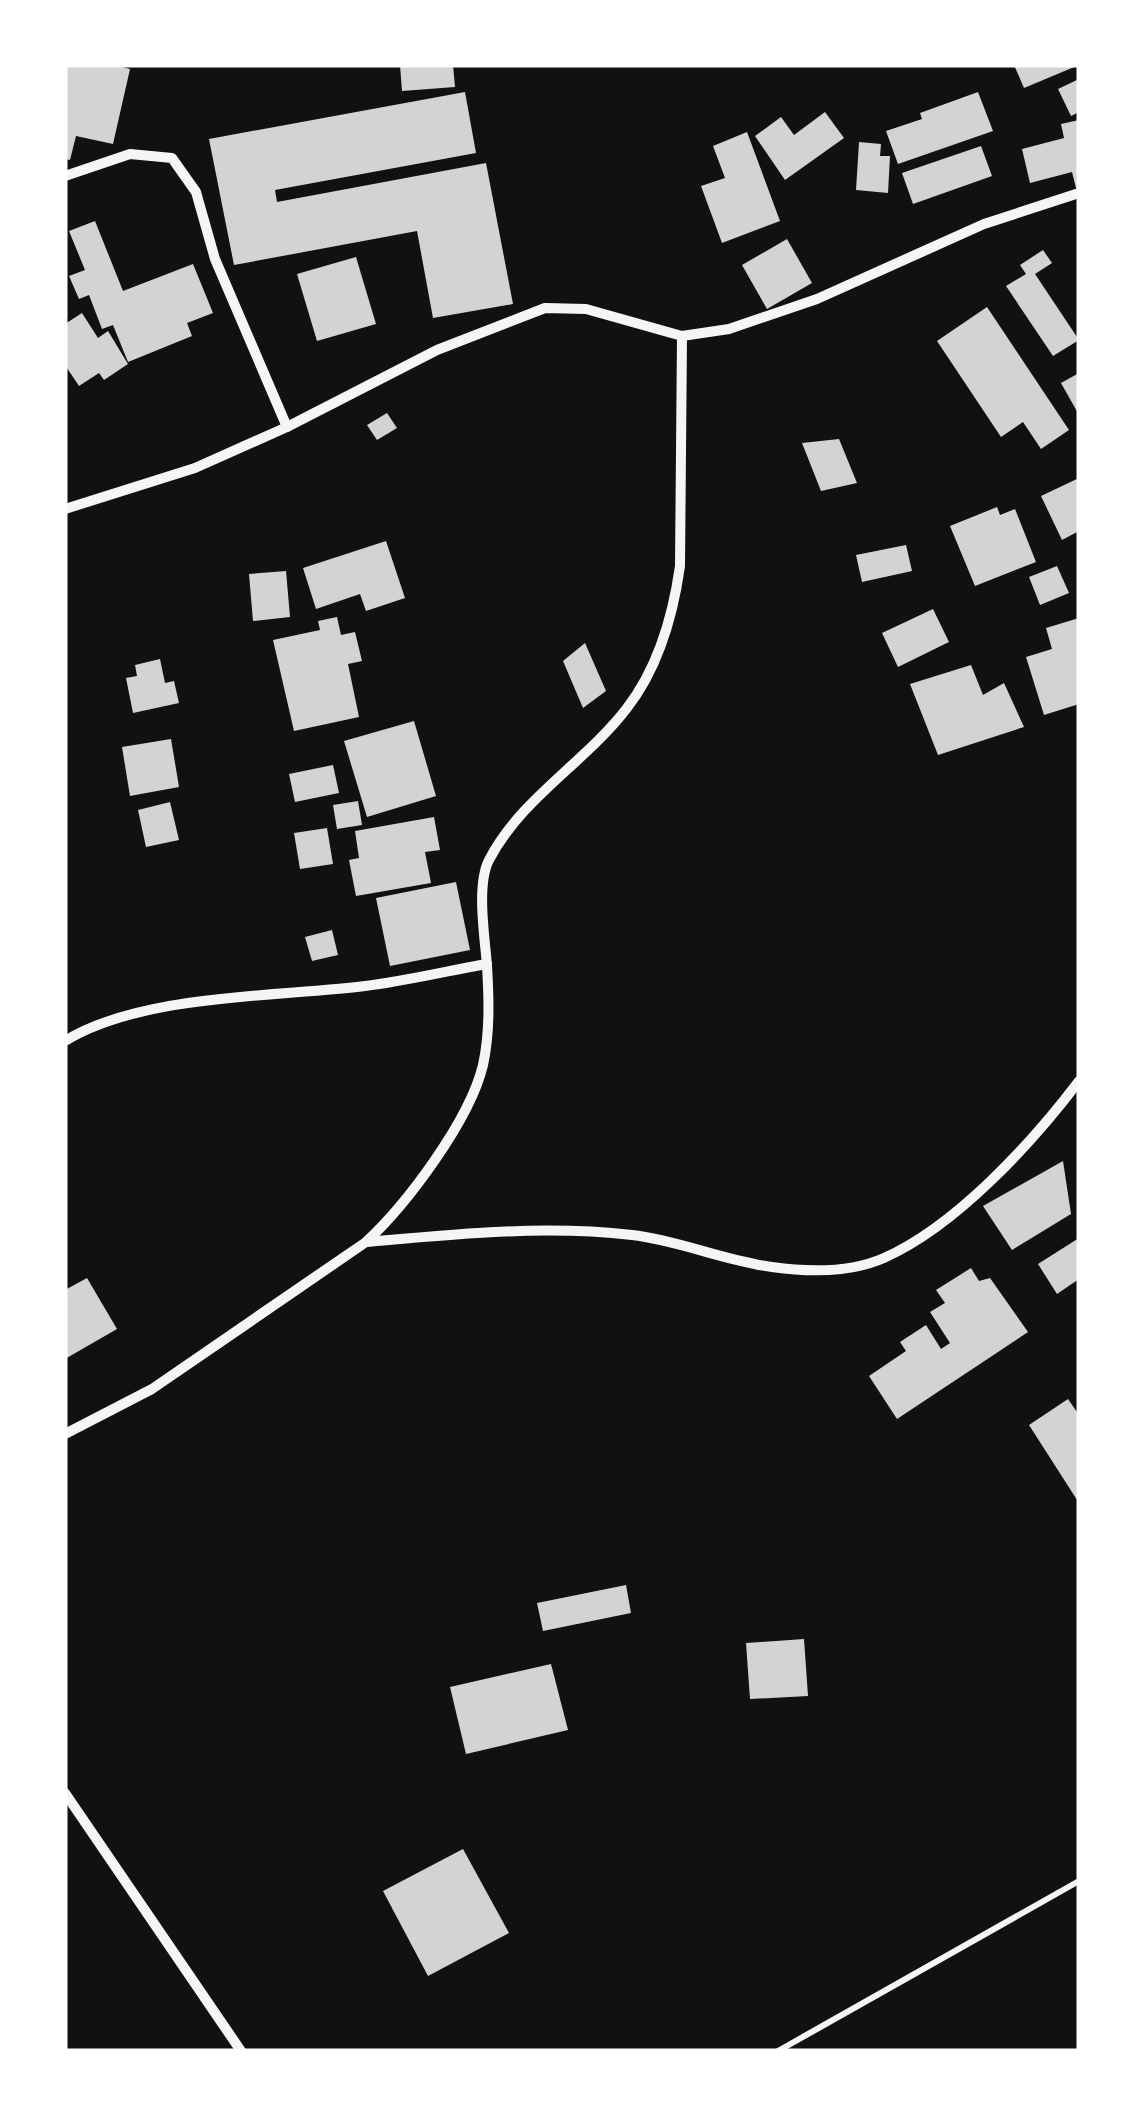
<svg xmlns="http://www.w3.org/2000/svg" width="1144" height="2116" font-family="'Libre Baskerville',serif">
<rect width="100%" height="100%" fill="#111"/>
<!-- building -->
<g fill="#d3d3d3">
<path d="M 65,65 L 114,65 L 130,69 L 113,144 L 76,136 L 70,160 L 65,159 Z"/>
<path d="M 400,65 L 453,65 L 455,87 L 402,91 Z"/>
<path d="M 1014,65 L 1079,65 L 1024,88 Z"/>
<path d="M 1079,79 L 1079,112 L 1071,116 L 1058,89 Z"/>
<path d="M 465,92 L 476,153 L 275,190 L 277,202 L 486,163 L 513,304 L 433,318 L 417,231 L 234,265 L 209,139 Z"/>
<path d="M 978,92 L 993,131 L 898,164 L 886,131 L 922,119 L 920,113 Z"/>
<path d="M 825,112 L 844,138 L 785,180 L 755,136 L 781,117 L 794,135 Z"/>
<path d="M 1079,120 L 1079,187 L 1076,188 L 1072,172 L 1030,183 L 1022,149 L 1064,138 L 1061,124 Z"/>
<path d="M 747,132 L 780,221 L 722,243 L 701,186 L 725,178 L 713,146 Z"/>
<path d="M 859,142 L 881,144 L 880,156 L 890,156 L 888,193 L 856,190 Z"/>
<path d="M 981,146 L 992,176 L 913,204 L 902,173 Z"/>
<path d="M 95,221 L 123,291 L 193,264 L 213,313 L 187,323 L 192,336 L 128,362 L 113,325 L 102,329 L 89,295 L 79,299 L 69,276 L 85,270 L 69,231 Z"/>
<path d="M 787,239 L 812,283 L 767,309 L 742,265 Z"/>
<path d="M 1043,250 L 1052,263 L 1035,274 L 1079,340 L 1053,356 L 1006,286 L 1026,274 L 1020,265 Z"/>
<path d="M 356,257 L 376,324 L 317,341 L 297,274 Z"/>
<path d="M 987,307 L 1069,430 L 1041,449 L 1023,422 L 1001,437 L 937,341 Z"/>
<path d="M 82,313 L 98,338 L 108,331 L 128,364 L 104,380 L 99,373 L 79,386 L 65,365 L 65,324 Z"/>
<path d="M 1079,373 L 1079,415 L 1061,383 Z"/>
<path d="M 387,413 L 397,428 L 377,440 L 367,425 Z"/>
<path d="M 839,439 L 857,483 L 821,491 L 802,443 Z"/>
<path d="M 1079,478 L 1079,531 L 1062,540 L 1041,496 Z"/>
<path d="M 997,507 L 1000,515 L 1015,509 L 1036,562 L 975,586 L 950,526 Z"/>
<path d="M 386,541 L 405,598 L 366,611 L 360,594 L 316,609 L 303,568 Z"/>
<path d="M 906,545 L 912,571 L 862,582 L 856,555 Z"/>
<path d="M 1057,566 L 1069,593 L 1040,605 L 1029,577 Z"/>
<path d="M 286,571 L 290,617 L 253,621 L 249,574 Z"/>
<path d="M 933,609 L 949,642 L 898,667 L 882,633 Z"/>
<path d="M 337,617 L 341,635 L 355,632 L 362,661 L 348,664 L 359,717 L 294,731 L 273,640 L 320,630 L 318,621 Z"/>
<path d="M 1079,618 L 1079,704 L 1044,715 L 1026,657 L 1052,649 L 1046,628 Z"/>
<path d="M 585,643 L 606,691 L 583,708 L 563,661 Z"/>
<path d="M 160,659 L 165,683 L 174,681 L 179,703 L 133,713 L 126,678 L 137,676 L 135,665 Z"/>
<path d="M 971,665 L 983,695 L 1004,683 L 1024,727 L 938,755 L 910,684 Z"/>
<path d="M 414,721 L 436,796 L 367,817 L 344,741 Z"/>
<path d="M 171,739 L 179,787 L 130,796 L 122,747 Z"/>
<path d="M 333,765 L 339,793 L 295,802 L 289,774 Z"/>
<path d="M 358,801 L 362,825 L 337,829 L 333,805 Z"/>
<path d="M 170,802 L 179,840 L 146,847 L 138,810 Z"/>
<path d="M 434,817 L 440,850 L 425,852 L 431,883 L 356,896 L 349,860 L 359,858 L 355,831 Z"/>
<path d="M 327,828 L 333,864 L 300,869 L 294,833 Z"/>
<path d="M 456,882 L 470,950 L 390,966 L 376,898 Z"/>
<path d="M 332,930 L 338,955 L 312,961 L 305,937 Z"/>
<path d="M 1063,1161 L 1071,1214 L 1012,1250 L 983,1206 Z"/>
<path d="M 1079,1238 L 1079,1279 L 1057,1294 L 1038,1264 Z"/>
<path d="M 971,1268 L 979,1281 L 990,1278 L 1028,1332 L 897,1419 L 869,1376 L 906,1351 L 900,1342 L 926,1325 L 941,1349 L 950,1343 L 930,1312 L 945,1303 L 936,1290 Z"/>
<path d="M 87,1278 L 117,1329 L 65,1359 L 65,1290 Z"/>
<path d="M 1068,1399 L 1079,1415 L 1079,1503 L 1029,1425 Z"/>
<path d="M 626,1585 L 631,1613 L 543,1631 L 537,1603 Z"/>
<path d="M 804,1639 L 808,1696 L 750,1699 L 746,1643 Z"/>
<path d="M 551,1664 L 568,1730 L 466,1754 L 450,1687 Z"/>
<path d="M 463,1849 L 509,1933 L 428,1976 L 383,1891 Z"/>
</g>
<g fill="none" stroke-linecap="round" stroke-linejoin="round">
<!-- path -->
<path stroke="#f5f5f5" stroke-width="6" d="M 778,2051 L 1079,1881"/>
<!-- minor -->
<g stroke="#f5f5f5" stroke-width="10">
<path d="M 65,176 L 130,154 L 172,158 L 196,192 L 215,259 L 287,427"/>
<path d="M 65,509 L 195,468 L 287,427 L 437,350 L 545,308 L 586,309 L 682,336 L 729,329 L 817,299 L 984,224 L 1079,193"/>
<path d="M 65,1041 C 141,994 277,997 365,986 C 406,981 446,971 487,964"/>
<path d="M 367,1242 C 455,1234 543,1225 632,1235 C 678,1240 725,1261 772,1267 C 808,1272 850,1273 884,1258 C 956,1226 1032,1143 1079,1081"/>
<path d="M 65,1434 L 152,1389 L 366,1242 C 407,1204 470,1120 483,1065 C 490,1033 489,999 487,966 C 485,938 476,885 489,860 C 522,797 585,763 627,708 C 658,668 673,616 680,566 L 682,336"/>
<path d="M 65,1793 L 241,2051"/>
</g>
</g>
<!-- border -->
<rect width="1144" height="2116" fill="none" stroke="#ffffff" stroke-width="135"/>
</svg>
